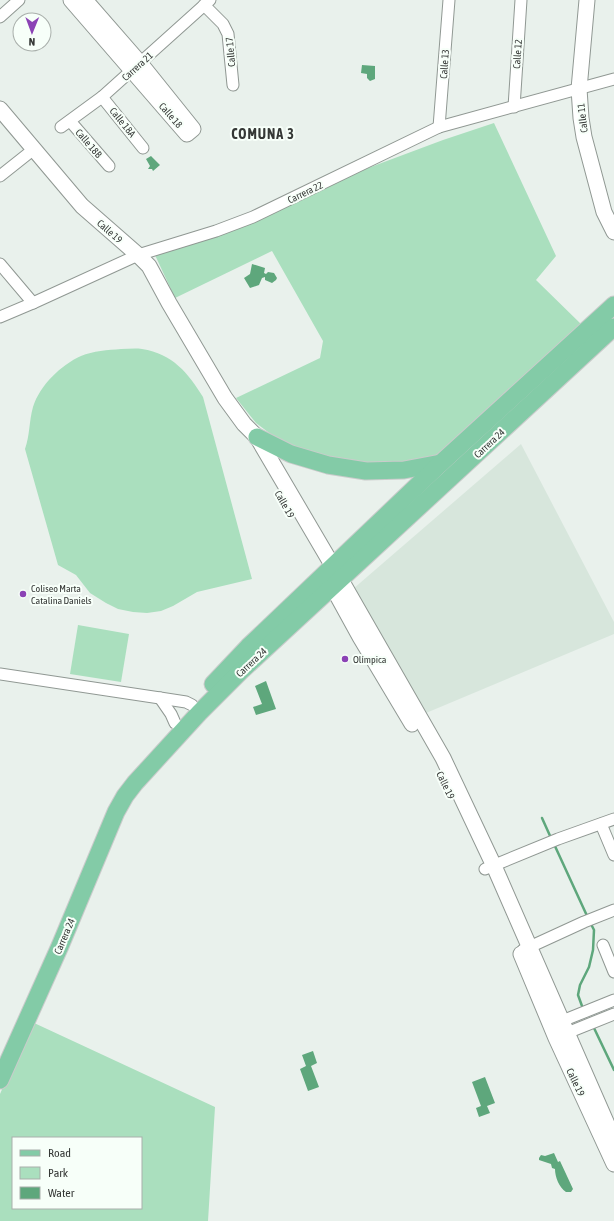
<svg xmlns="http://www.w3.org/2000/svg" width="614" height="1221" font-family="'Asap Condensed',sans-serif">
<rect width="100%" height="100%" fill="#e9f1ec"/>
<!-- built -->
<path fill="#d7e6dc" d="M 521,444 L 614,622 L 614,634 L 426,713 L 353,589 Z"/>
<!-- green -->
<g fill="#aadfbe" fill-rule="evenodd">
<path d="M 494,123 L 556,256 L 536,280 L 582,325 L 436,457 L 393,466 L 329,461 L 289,448 L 256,423 L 236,398 L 320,358 L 323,341 L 272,251 L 175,298 L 155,255 L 336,180 L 443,140 Z"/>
<path d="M 121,349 C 128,349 135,348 142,349 C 173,354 188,373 203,397 L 252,579 L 197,592 L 173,606 L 161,611 L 147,613 L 133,612 L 118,609 L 106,603 L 90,593 L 76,575 L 58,565 L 25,449 C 30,435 29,421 33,407 C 40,385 61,365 81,356 C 93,351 108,350 121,349 Z"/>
<path d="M 78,625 L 129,634 L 121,682 L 70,674 Z"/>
<path d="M 32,1022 L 215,1107 L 208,1221 L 0,1221 L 0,1094 ZM 13,1138 L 141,1138 L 141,1208 L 13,1208 Z"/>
</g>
<!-- water -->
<g fill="#5ea77c">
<path d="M 362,65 L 375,66 L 375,79 L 370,81 L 367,78 L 367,74 L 361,73 Z"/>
<path d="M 151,156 L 160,165 L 153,171 L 152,169 L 148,169 L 150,166 L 146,159 Z"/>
<path d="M 252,264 L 265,268 L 264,273 L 266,274 L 268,272 L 274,273 L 277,278 L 276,280 L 272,283 L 265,280 L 265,277 L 262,278 L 259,285 L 250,288 L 244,278 L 250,274 Z"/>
<path d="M 266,681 L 276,709 L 256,715 L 253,707 L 262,704 L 255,686 Z"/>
<path d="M 313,1051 L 317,1063 L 311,1066 L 319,1087 L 308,1091 L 300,1069 L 306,1066 L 302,1055 Z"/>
<path d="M 485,1077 L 495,1103 L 487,1106 L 490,1113 L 479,1117 L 476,1108 L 481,1106 L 472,1082 Z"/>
<path d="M 554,1153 L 558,1162 L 560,1161 L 573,1189 L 571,1192 L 566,1192 C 559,1187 555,1177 555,1169 L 552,1168 L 551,1164 L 539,1160 L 539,1158 L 541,1155 L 545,1156 Z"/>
</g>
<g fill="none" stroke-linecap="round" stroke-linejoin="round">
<!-- stream -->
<g stroke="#5ea77c" stroke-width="2.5">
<path d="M 542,818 L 551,838"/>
<path d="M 554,844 L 588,918"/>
<path d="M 582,1006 L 578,995 L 580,985 L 589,967 L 593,950 L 594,930 L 590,922"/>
<path d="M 594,1028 L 614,1070"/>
</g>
<!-- street casing -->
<g stroke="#909893" stroke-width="13">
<g id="street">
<path d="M 204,5 L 223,24 L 228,34 L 233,85"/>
<path d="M 0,17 L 19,0"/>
<path d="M 102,97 L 143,148"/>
<path d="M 514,107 L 521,0"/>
<path d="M 70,121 L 109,166"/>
<path d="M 61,127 L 102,97 L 210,0"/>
<path d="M 439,127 L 449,0"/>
<path d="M 0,176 L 34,149"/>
<path d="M 0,264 L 33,303"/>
<path d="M 0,317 L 33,303 L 138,255 L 216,231 L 253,217 L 439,127 L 614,79"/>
<path d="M 0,674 L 160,698 L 186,702 L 192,705"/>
<path d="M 160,698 L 171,714 L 175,723"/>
<path d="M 601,824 L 614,855"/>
<path d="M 485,869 L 558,839 L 614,819"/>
<path d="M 603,945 L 614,972"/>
<path d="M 523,950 L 584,922 L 614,910"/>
<path d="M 562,1021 L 614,1000"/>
<path d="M 567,1033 L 614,1014"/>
</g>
</g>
<!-- secondary casing -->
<g stroke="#909893" stroke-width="17">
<g id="secondary">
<path d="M 71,0 L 187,134 L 193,129 L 140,63 L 85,0"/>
<path d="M 587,0 L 579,89 L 581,118 L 584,137 L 604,212 L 614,232"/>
<path d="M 0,109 L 82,206 L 138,255 L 149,266 L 169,303 L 225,398 L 244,424 L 257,437 L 341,580 L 443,758 L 494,866 L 614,1140"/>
<path d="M 327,577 L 360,637 L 412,724"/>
<path d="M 521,954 L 556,1038 L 614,1164"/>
</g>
</g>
<!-- primary casing -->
<g stroke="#cacbcb" stroke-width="19">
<g id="primary">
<path d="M 257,437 L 291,454 L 328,465 L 366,471 L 404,470 L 441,463"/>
<path d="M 213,684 L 248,647 L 441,463 L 614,305"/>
<path d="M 0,1080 L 60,946 L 116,812 L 125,796 L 135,783 L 199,713 L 241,671 L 614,327"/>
</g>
</g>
<!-- street -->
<use href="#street" stroke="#fff" stroke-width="11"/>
<!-- secondary -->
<use href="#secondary" stroke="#fff" stroke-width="15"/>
<!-- primary -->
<use href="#primary" stroke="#83cba7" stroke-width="17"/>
</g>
<!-- markers -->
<g fill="#8b42b5" stroke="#f7fff9" stroke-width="1.5">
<circle cx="23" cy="594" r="4"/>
<circle cx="345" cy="659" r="4"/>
</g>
<g text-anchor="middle" stroke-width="4" stroke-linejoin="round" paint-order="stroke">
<!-- street labels -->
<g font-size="10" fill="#353836" stroke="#f7fff9">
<text transform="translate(230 52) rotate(-95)" y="4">Calle 17</text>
<text transform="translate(517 54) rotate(-86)" y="4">Calle 12</text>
<text transform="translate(444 64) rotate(-86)" y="4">Calle 13</text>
<text transform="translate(137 66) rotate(-42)" y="4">Carrera 21</text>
<text transform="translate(171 115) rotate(49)" y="4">Calle 18</text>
<text transform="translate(582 118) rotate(-97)" y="4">Calle 11</text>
<text transform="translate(123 122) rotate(51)" y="4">Calle 18A</text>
<text transform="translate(89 143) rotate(49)" y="4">Calle 18B</text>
<text transform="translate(305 192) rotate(-26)" y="4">Carrera 22</text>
<text transform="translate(110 231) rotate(41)" y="4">Calle 19</text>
<text transform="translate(489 443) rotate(-43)" y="4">Carrera 24</text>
<text transform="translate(285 504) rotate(61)" y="4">Calle 19</text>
<text transform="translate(251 662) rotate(-43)" y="4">Carrera 24</text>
<text transform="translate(446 785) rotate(64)" y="4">Calle 19</text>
<text transform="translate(64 936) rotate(-67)" y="4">Carrera 24</text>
<text transform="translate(576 1082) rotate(65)" y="4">Calle 19</text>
</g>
<!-- poi labels -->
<g font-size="10" fill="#353836" stroke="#f7fff9" text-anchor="start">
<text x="31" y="592">Coliseo Marta<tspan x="31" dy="12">Catalina Daniels</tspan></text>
<text x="353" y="663">Olímpica</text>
</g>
<!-- district labels -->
<g font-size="14" font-weight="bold" letter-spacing="1" fill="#353836" stroke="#f7fff9">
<text x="263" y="139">COMUNA 3</text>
</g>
</g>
<!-- legend -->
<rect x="12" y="1137" width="130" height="72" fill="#f7fff9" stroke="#a9afab"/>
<rect x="20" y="1150" width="20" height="6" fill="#83cba7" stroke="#a9afab"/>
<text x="48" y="1157" font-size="12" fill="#353836">Road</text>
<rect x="20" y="1167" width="20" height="12" fill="#aadfbe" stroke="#a9afab"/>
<text x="48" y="1177" font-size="12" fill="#353836">Park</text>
<rect x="20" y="1187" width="20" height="12" fill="#5ea77c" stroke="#a9afab"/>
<text x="48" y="1197" font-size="12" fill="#353836">Water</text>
<!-- north arrow -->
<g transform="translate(32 32) rotate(181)"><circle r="19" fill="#f7fff9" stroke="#a9afab"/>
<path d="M0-3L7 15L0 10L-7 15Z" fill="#8b42b5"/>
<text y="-6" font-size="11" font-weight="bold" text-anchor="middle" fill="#353836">N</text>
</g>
</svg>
